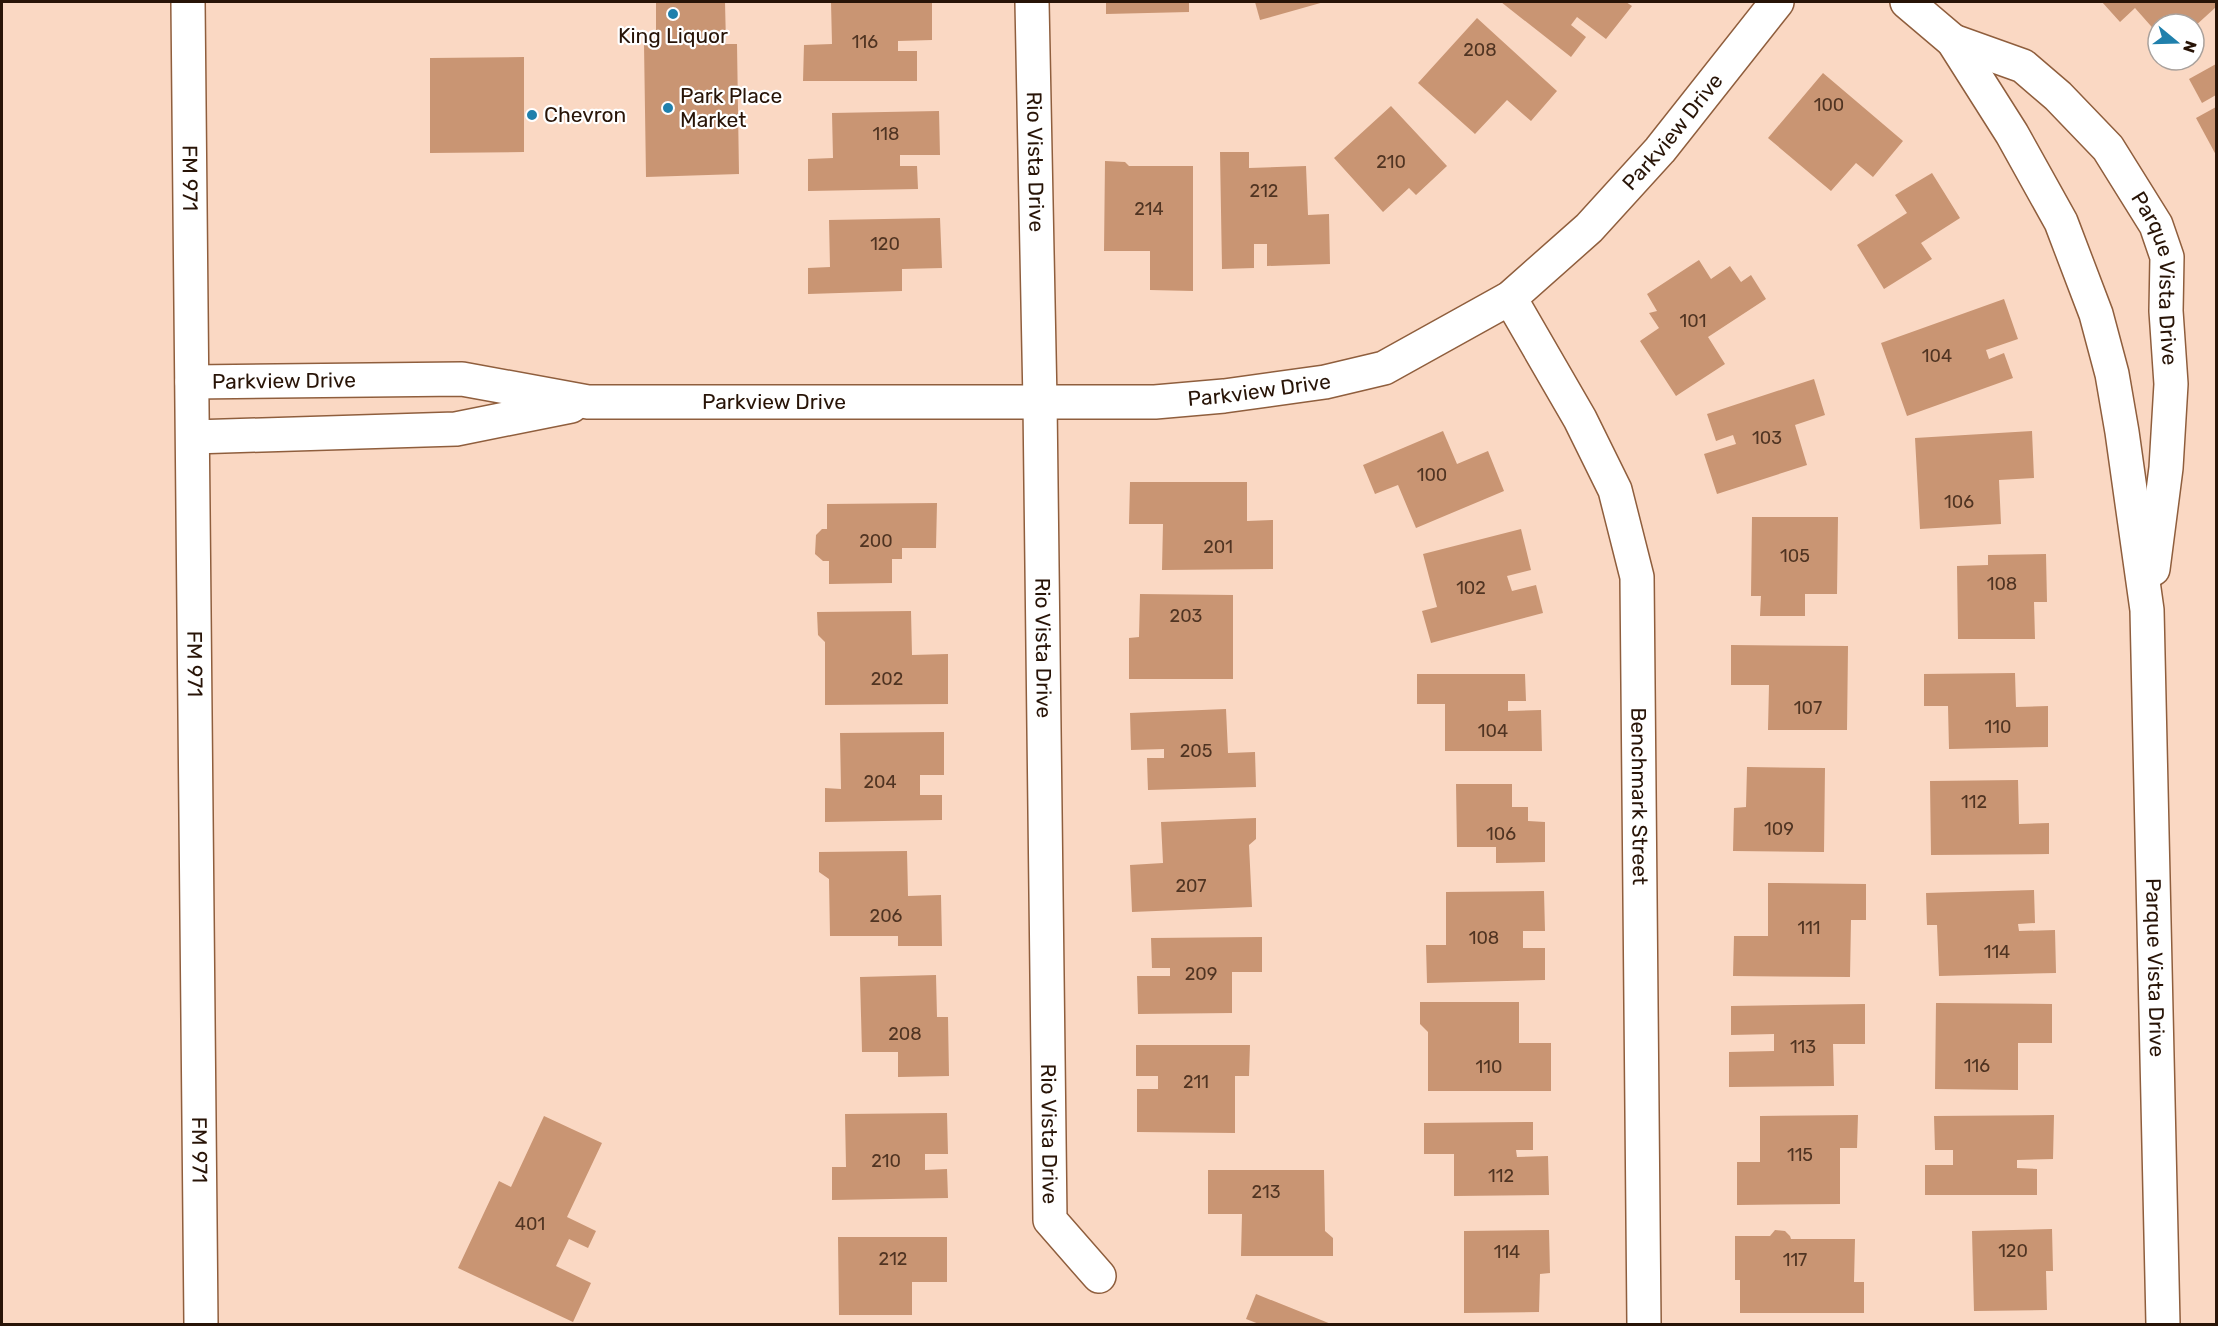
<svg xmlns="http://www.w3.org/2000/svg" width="2218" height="1326" font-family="Rubik,sans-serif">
<rect width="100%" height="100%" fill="#fad8c3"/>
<!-- building -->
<g fill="#c99573">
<path d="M 656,2 L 725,2 L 726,44 L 737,44 L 739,174 L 646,177 L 644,44 L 656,43 Z"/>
<path d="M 831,2 L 932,2 L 932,40 L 898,41 L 898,51 L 917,51 L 917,81 L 803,81 L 804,45 L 832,44 Z"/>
<path d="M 1106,2 L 1189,2 L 1189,12 L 1106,14 Z"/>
<path d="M 1255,2 L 1324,2 L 1260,20 Z"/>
<path d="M 1501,2 L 1626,2 L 1632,6 L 1606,39 L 1577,17 L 1571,25 L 1586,37 L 1571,57 Z"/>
<path d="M 2102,2 L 2216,2 L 2216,7 L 2194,27 L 2194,24 L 2158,24 L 2158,34 L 2135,8 L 2120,22 Z"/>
<path d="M 1477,18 L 1557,91 L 1531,121 L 1507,100 L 1475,134 L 1418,83 Z"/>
<path d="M 524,57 L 524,152 L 430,153 L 430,58 Z"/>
<path d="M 2216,64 L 2216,95 L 2202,103 L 2189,79 Z"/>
<path d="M 1823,73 L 1903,141 L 1873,177 L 1856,163 L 1831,191 L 1768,138 Z"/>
<path d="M 1391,106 L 1447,166 L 1416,195 L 1409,188 L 1383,212 L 1334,158 Z"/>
<path d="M 2216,107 L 2216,155 L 2196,118 Z"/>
<path d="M 939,111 L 940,155 L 900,155 L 900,166 L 917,166 L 918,189 L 808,191 L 808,159 L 833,158 L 832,113 Z"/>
<path d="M 1220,152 L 1249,152 L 1249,168 L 1306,166 L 1308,215 L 1329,214 L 1330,264 L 1267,266 L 1267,244 L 1254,244 L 1254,268 L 1222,269 Z"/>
<path d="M 1105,161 L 1125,162 L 1129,166 L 1193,166 L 1193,291 L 1150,290 L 1150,251 L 1104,251 Z"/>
<path d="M 1932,173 L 1960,218 L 1921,243 L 1932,259 L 1884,289 L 1857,245 L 1907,213 L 1895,195 Z"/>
<path d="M 940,218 L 942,268 L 902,269 L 902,291 L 808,294 L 808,268 L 830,267 L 829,220 Z"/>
<path d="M 1699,260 L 1711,279 L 1730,266 L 1741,282 L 1751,275 L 1766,299 L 1708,337 L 1725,364 L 1676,396 L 1640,341 L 1659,328 L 1649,313 L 1657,311 L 1647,294 Z"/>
<path d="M 2004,299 L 2018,339 L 1986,350 L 1989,359 L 2004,353 L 2013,378 L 1907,416 L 1881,343 Z"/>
<path d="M 1814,379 L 1825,415 L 1795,425 L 1807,465 L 1717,494 L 1704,454 L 1736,444 L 1733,435 L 1716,441 L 1707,414 Z"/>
<path d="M 1443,431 L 1457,464 L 1488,451 L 1504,491 L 1416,528 L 1398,485 L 1375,494 L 1363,465 Z"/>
<path d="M 2032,431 L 2034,478 L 1999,480 L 2001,524 L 1920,529 L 1915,438 Z"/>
<path d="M 1130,482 L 1247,482 L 1247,521 L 1273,520 L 1273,569 L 1162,570 L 1163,524 L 1129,524 Z"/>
<path d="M 937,503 L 936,548 L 902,548 L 902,559 L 892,559 L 892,583 L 829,584 L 829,561 L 823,561 L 815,554 L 816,535 L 822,529 L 827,529 L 827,504 Z"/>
<path d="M 1752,517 L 1838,517 L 1837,594 L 1805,594 L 1805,616 L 1760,616 L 1761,596 L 1751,596 Z"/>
<path d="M 1521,529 L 1531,570 L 1507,576 L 1512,591 L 1536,585 L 1543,613 L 1431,643 L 1422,611 L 1437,607 L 1423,554 Z"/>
<path d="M 2046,554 L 2047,602 L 2034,602 L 2035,639 L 1958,639 L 1957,566 L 1988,565 L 1988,555 Z"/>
<path d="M 1140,594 L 1233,595 L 1233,679 L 1129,679 L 1129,638 L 1139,637 Z"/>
<path d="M 911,611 L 912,655 L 948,654 L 948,704 L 825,705 L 825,642 L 818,635 L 817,612 Z"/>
<path d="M 1731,645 L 1848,646 L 1847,730 L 1768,730 L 1769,685 L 1731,685 Z"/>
<path d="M 2015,673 L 2016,707 L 2048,706 L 2048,747 L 1949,749 L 1948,706 L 1924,706 L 1924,674 Z"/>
<path d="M 1417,674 L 1525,674 L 1526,701 L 1508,701 L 1508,711 L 1541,710 L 1542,751 L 1445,751 L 1445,704 L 1417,704 Z"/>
<path d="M 1226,709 L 1228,753 L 1255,752 L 1256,787 L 1148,790 L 1147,758 L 1164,758 L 1164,749 L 1131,750 L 1130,713 Z"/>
<path d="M 944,732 L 944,775 L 920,775 L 920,795 L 942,795 L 942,820 L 825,822 L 825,788 L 841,789 L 840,733 Z"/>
<path d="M 1747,767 L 1825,768 L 1824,852 L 1733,851 L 1734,808 L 1746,807 Z"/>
<path d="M 2018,780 L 2019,824 L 2049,823 L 2049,854 L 1931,855 L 1930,781 Z"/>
<path d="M 1456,784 L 1512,784 L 1512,807 L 1528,807 L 1528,821 L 1545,822 L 1545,862 L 1496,863 L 1496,847 L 1457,847 Z"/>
<path d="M 1256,818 L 1256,839 L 1249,845 L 1252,907 L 1132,912 L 1130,865 L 1163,863 L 1161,822 Z"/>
<path d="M 907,851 L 908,896 L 941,895 L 942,946 L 898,946 L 898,936 L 830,936 L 829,879 L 819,872 L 819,852 Z"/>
<path d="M 1768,883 L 1866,884 L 1866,920 L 1851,920 L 1850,977 L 1733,976 L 1734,936 L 1768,936 Z"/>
<path d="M 2034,890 L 2035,923 L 2018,924 L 2019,931 L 2055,930 L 2056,973 L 1939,976 L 1937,925 L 1927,925 L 1926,893 Z"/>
<path d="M 1544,891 L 1545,931 L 1523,931 L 1523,948 L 1545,948 L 1545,980 L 1427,983 L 1426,945 L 1446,945 L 1446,892 Z"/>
<path d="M 1262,937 L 1262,972 L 1232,972 L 1232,1013 L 1138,1014 L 1137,976 L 1170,976 L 1170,968 L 1152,968 L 1151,938 Z"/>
<path d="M 936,975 L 937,1017 L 948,1017 L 949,1076 L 898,1077 L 898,1052 L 862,1052 L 860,977 Z"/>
<path d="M 1420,1002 L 1519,1002 L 1519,1043 L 1551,1043 L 1551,1091 L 1428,1091 L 1428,1032 L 1420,1024 Z"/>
<path d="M 1936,1003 L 2052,1004 L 2052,1043 L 2018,1043 L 2018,1090 L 1935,1089 Z"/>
<path d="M 1865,1004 L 1865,1044 L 1833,1044 L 1834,1086 L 1729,1087 L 1729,1052 L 1774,1051 L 1774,1034 L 1731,1035 L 1731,1006 Z"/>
<path d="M 1136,1045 L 1250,1045 L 1249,1076 L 1235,1076 L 1235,1133 L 1137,1132 L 1137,1089 L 1158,1089 L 1158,1076 L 1136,1076 Z"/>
<path d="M 947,1113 L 948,1154 L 925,1154 L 925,1170 L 947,1169 L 948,1198 L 832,1200 L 832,1167 L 846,1167 L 845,1114 Z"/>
<path d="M 1858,1115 L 1857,1148 L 1840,1148 L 1840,1204 L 1737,1205 L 1737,1162 L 1760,1162 L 1760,1116 Z"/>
<path d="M 2054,1115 L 2053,1159 L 2017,1160 L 2017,1168 L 2037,1169 L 2037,1195 L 1925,1195 L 1925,1165 L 1953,1165 L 1953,1150 L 1935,1150 L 1934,1116 Z"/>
<path d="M 544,1116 L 602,1143 L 567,1217 L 596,1231 L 588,1248 L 569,1239 L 556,1266 L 591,1283 L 573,1322 L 458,1268 L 499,1181 L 511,1187 Z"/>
<path d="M 1533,1122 L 1533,1150 L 1516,1150 L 1517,1157 L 1548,1156 L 1549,1195 L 1454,1196 L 1454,1154 L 1424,1154 L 1424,1123 Z"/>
<path d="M 1208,1170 L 1324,1170 L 1325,1231 L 1333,1238 L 1333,1256 L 1241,1256 L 1242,1214 L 1208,1214 Z"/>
<path d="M 2052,1229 L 2053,1271 L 2046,1271 L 2047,1310 L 1974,1311 L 1972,1231 Z"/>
<path d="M 1549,1230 L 1550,1273 L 1540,1274 L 1539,1312 L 1464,1313 L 1464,1231 Z"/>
<path d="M 1775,1230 L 1785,1231 L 1790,1236 L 1791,1239 L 1855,1239 L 1854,1282 L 1864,1282 L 1864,1313 L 1740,1313 L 1740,1280 L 1735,1280 L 1735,1236 L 1770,1236 Z"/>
<path d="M 838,1237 L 947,1237 L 947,1282 L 912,1282 L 912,1315 L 839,1315 Z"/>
<path d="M 1256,1294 L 1331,1324 L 1259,1324 L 1246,1319 Z"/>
</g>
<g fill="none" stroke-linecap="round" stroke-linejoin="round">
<!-- minor casing -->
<g stroke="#8f5e3d" stroke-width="36">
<g id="minor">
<path id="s1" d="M 1032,2 L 1040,402 L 1050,1220 L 1099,1276"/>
<path id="s2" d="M 1907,2 L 1953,41 L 2012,134 L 2061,222 L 2096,314 L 2112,374 L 2122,432 L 2147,610 L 2163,1324"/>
<path id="s3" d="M 1953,41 L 2023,66 L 2058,96 L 2108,148 L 2156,225 L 2167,257 L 2166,311 L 2171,384 L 2166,468 L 2153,569"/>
<path id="s4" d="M 1510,298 L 1580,419 L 1615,490 L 1637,577 L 1644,1324"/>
<path id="s5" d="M 192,382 L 462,379 L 588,402 L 1155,402 L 1224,396 L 1325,382 L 1384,368 L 1510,298 L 1589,228 L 1660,150 L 1777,2"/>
<path d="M 193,437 L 456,429 L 571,406"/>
</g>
</g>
<!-- secondary casing -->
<g stroke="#8f5e3d" stroke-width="36">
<g id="secondary">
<path id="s6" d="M 188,2 L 201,1324"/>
</g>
</g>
<!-- minor -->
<use href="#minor" stroke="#fff" stroke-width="33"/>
<!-- secondary -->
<use href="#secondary" stroke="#fff" stroke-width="33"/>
</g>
<!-- markers -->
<g fill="#2080ac" stroke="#fff" stroke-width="2">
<circle cx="673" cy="14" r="6"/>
<circle cx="668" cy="108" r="6"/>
<circle cx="532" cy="115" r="6"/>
</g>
<g text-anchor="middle" stroke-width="4.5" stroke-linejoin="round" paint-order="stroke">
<!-- number labels -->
<g font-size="18" fill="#503422">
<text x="865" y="48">116</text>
<text x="1480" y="56">208</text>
<text x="1829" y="111">100</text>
<text x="886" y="140">118</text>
<text x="1391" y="168">210</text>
<text x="1264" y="197">212</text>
<text x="1149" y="215">214</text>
<text x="885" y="250">120</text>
<text x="1693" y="327">101</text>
<text x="1937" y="362">104</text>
<text x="1767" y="444">103</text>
<text x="1432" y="481">100</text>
<text x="1959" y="508">106</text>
<text x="876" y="547">200</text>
<text x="1218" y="553">201</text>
<text x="1795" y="562">105</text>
<text x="2002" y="590">108</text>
<text x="1471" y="594">102</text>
<text x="1186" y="622">203</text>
<text x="887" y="685">202</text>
<text x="1808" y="714">107</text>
<text x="1998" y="733">110</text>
<text x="1493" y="737">104</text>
<text x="1196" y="757">205</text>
<text x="880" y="788">204</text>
<text x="1974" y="808">112</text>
<text x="1779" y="835">109</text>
<text x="1501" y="840">106</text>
<text x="1191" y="892">207</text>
<text x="886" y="922">206</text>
<text x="1809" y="934">111</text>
<text x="1484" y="944">108</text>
<text x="1997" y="958">114</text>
<text x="1201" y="980">209</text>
<text x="905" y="1040">208</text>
<text x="1803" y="1053">113</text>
<text x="1977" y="1072">116</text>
<text x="1489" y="1073">110</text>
<text x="1196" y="1088">211</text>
<text x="1800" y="1161">115</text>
<text x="886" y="1167">210</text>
<text x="1501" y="1182">112</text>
<text x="1266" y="1198">213</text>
<text x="530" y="1230">401</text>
<text x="2013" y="1257">120</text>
<text x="1507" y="1258">114</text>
<text x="893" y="1265">212</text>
<text x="1795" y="1266">117</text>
</g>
<!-- poi labels -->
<g font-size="21" fill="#281407" stroke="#fff" text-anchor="start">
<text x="673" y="43" text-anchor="middle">King Liquor</text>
<text x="680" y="103">Park Place<tspan x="680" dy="24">Market</tspan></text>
<text x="544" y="122">Chevron</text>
</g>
<!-- street labels -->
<g font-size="21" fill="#281407" stroke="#fff">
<text dy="7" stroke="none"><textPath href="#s5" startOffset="1574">Parkview Drive</textPath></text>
<text dy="7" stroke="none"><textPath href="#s1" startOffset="160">Rio Vista Drive</textPath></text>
<text dy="7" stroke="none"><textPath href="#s6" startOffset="176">FM 971</textPath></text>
<text dy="7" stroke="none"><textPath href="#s3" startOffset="336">Parque Vista Drive</textPath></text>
<text dy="7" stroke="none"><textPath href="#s5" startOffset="92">Parkview Drive</textPath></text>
<text dy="7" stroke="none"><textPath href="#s5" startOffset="1070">Parkview Drive</textPath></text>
<text dy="7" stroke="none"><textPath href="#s5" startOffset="584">Parkview Drive</textPath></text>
<text dy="7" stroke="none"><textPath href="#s1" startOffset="646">Rio Vista Drive</textPath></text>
<text dy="7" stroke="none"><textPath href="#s6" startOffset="662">FM 971</textPath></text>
<text dy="7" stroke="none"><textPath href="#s4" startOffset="528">Benchmark Street</textPath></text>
<text dy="7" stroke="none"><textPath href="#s2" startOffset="1028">Parque Vista Drive</textPath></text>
<text dy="7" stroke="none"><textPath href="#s1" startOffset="1132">Rio Vista Drive</textPath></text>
<text dy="7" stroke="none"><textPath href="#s6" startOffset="1148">FM 971</textPath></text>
</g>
</g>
<!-- border -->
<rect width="2218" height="1326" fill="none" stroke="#281407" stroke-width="6"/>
<!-- north arrow -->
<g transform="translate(2176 42) rotate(109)"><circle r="28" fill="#ffffff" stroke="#a9a19c" stroke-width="1.5"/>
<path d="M0-4.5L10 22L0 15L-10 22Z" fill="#2080ac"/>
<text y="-9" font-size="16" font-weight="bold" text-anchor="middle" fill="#281407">N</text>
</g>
</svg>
